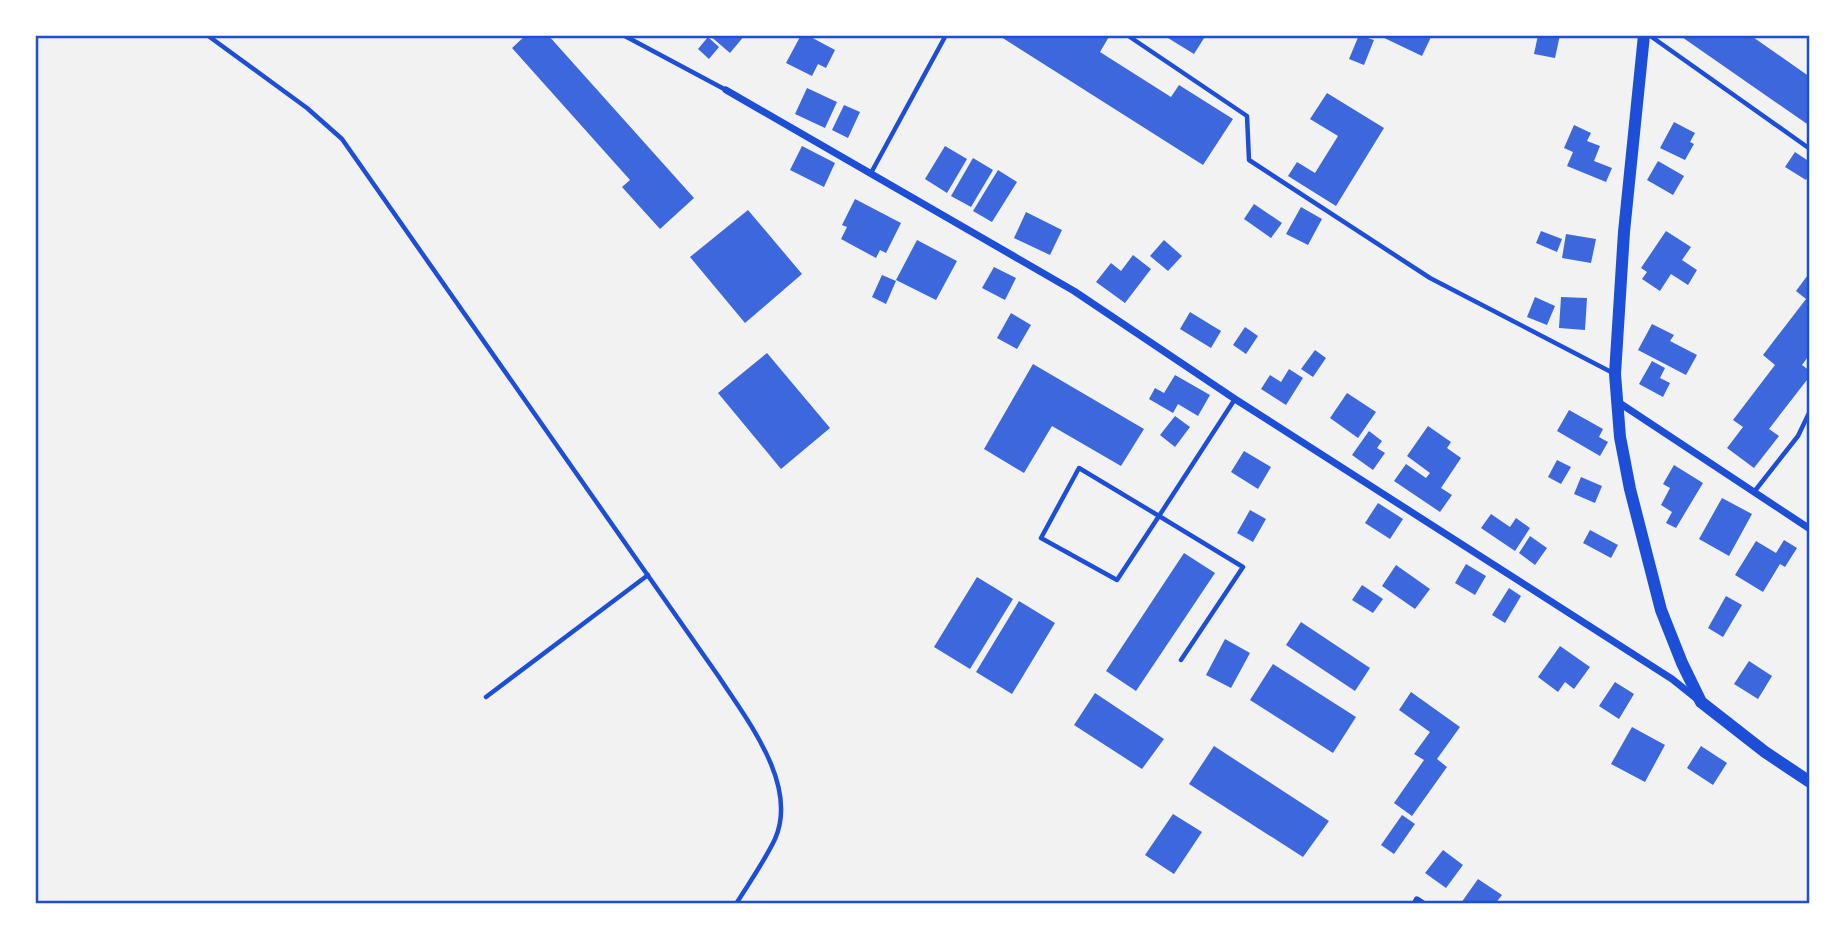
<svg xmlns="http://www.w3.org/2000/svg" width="1845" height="939" font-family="'Source Sans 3',sans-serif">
<rect width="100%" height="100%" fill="#f2f2f2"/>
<!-- building -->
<g fill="#3d67dc">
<path d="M 526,35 L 548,35 L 694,198 L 660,229 L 622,187 L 630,180 L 512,48 Z"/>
<path d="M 709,35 L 745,35 L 730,53 Z"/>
<path d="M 801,35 L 807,35 L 835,50 L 826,68 L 818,64 L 812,76 L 786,63 Z"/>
<path d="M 998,35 L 1056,35 L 1061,38 L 1063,35 L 1110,35 L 1100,52 L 1171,97 L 1179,85 L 1233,119 L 1203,165 Z"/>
<path d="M 1163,35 L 1206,35 L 1194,54 Z"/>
<path d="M 1359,35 L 1374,40 L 1364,65 L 1349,59 Z"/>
<path d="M 1378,35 L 1432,35 L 1422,56 Z"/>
<path d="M 1538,35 L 1560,35 L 1555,58 L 1534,54 Z"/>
<path d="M 1679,35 L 1750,35 L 1810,77 L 1810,126 Z"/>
<path d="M 708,37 L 719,47 L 709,59 L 698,49 Z"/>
<path d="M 807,88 L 837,102 L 825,128 L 795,114 Z"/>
<path d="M 1327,93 L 1384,128 L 1336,206 L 1288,176 L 1297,162 L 1315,173 L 1338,136 L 1310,119 Z"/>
<path d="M 844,105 L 860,112 L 848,138 L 832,130 Z"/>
<path d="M 1674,122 L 1695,133 L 1690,142 L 1694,144 L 1685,160 L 1660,148 Z"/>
<path d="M 1574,125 L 1591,133 L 1587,141 L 1600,146 L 1594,161 L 1612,168 L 1606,182 L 1567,166 L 1573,152 L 1564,148 Z"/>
<path d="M 802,146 L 835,163 L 824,187 L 790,170 Z"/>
<path d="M 945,146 L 967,159 L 947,193 L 925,179 Z"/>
<path d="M 1795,152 L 1810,162 L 1810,173 L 1806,180 L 1785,167 Z"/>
<path d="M 973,158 L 993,170 L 971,207 L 951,196 Z"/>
<path d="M 1658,161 L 1684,176 L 1673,195 L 1647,180 Z"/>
<path d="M 998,170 L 1017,182 L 992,222 L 973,211 Z"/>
<path d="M 855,199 L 901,223 L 886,253 L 880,250 L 876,258 L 841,239 L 847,227 L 842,225 Z"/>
<path d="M 1254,204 L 1282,223 L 1271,238 L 1244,219 Z"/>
<path d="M 1301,207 L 1322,219 L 1308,245 L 1286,234 Z"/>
<path d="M 748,210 L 802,274 L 745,323 L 690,257 Z"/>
<path d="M 1026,212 L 1062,230 L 1050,255 L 1014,238 Z"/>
<path d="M 1541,231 L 1562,239 L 1557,252 L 1536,243 Z"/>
<path d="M 1666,231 L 1691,247 L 1682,260 L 1697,270 L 1688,285 L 1671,274 L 1660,291 L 1642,279 L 1647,272 L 1641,268 Z"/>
<path d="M 1566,234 L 1596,239 L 1591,263 L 1562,258 Z"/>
<path d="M 917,240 L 957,261 L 936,300 L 896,280 Z"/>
<path d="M 1164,240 L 1182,256 L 1168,271 L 1150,256 Z"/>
<path d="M 1133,255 L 1151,269 L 1125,303 L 1096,282 L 1111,263 L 1121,271 Z"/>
<path d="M 994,267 L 1016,278 L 1005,300 L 982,288 Z"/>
<path d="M 1810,272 L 1810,354 L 1802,365 L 1810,371 L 1810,376 L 1769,429 L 1779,436 L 1754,468 L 1727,448 L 1743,427 L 1733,420 L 1775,365 L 1763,355 L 1806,299 L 1796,291 Z"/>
<path d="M 882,275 L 896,281 L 886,304 L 872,297 Z"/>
<path d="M 1535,297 L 1555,306 L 1547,325 L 1527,317 Z"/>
<path d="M 1561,297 L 1587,298 L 1585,330 L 1559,328 Z"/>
<path d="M 1190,312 L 1221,331 L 1211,348 L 1180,329 Z"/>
<path d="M 1011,313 L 1031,325 L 1017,349 L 997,338 Z"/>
<path d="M 1652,324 L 1674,335 L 1670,341 L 1697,355 L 1686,375 L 1638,350 Z"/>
<path d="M 1245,327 L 1258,336 L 1246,354 L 1233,345 Z"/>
<path d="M 1315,350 L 1326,358 L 1313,377 L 1301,369 Z"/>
<path d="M 767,353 L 830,428 L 781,469 L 718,393 Z"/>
<path d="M 1652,361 L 1665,368 L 1660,378 L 1670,383 L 1663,397 L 1639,384 Z"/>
<path d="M 1033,364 L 1144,429 L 1121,466 L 1052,426 L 1024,473 L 984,449 Z"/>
<path d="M 1289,369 L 1303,378 L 1286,405 L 1261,389 L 1270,375 L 1281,382 Z"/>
<path d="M 1175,375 L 1210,395 L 1198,416 L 1178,404 L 1173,413 L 1149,399 L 1155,388 L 1164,393 Z"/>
<path d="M 1347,393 L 1376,412 L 1358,438 L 1330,418 Z"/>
<path d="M 1569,410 L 1603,429 L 1599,437 L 1608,442 L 1600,456 L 1557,431 Z"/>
<path d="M 1175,416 L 1190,427 L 1175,447 L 1160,435 Z"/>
<path d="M 1428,426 L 1451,442 L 1447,448 L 1461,458 L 1441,488 L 1452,495 L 1440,512 L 1394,481 L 1406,464 L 1426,478 L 1430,473 L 1407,456 Z"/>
<path d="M 1369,431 L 1382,441 L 1377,448 L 1385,453 L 1373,470 L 1352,455 Z"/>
<path d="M 1244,451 L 1271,467 L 1258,489 L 1231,472 Z"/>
<path d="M 1557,460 L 1571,467 L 1561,484 L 1548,477 Z"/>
<path d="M 1674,465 L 1703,483 L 1676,528 L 1666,523 L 1672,512 L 1661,505 L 1670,488 L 1663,484 Z"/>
<path d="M 1581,477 L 1602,486 L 1595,503 L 1574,494 Z"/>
<path d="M 1722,498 L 1752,514 L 1729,556 L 1699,539 Z"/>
<path d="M 1378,503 L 1403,519 L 1390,539 L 1365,523 Z"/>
<path d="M 1250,510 L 1266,519 L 1253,542 L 1237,533 Z"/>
<path d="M 1491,514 L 1510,527 L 1516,518 L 1530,528 L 1515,551 L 1481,528 Z"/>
<path d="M 1590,530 L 1618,545 L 1611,558 L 1583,543 Z"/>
<path d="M 1530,536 L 1547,548 L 1535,565 L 1519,553 Z"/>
<path d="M 1784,540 L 1797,548 L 1785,567 L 1780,564 L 1763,592 L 1735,575 L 1756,541 L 1776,553 Z"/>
<path d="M 1184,553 L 1215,573 L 1136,691 L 1106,671 Z"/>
<path d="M 1466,564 L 1486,576 L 1475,595 L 1455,583 Z"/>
<path d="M 1396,565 L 1430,589 L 1415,609 L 1382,586 Z"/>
<path d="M 977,577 L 1013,599 L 970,669 L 934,647 Z"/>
<path d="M 1362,585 L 1383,599 L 1373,613 L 1352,600 Z"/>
<path d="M 1509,588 L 1521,596 L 1505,623 L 1492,615 Z"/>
<path d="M 1726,596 L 1742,605 L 1723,637 L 1708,628 Z"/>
<path d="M 1019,601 L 1055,623 L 1012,694 L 976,672 Z"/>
<path d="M 1301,622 L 1370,668 L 1355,691 L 1286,645 Z"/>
<path d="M 1225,639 L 1250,653 L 1231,688 L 1206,675 Z"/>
<path d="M 1560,646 L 1590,667 L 1574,689 L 1565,682 L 1558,692 L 1538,677 Z"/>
<path d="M 1749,661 L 1772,676 L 1758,699 L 1734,684 Z"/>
<path d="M 1273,664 L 1356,717 L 1333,753 L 1250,700 Z"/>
<path d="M 1615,682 L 1634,694 L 1619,719 L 1599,706 Z"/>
<path d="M 1411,692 L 1460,727 L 1437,759 L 1447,767 L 1412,816 L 1394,803 L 1424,760 L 1414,754 L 1430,732 L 1399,710 Z"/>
<path d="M 1095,693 L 1164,739 L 1142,769 L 1074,725 Z"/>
<path d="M 1632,727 L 1665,745 L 1645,782 L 1611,764 Z"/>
<path d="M 1214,746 L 1329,821 L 1303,857 L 1189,784 Z"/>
<path d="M 1701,746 L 1727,763 L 1713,785 L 1687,768 Z"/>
<path d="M 1173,814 L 1202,832 L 1174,874 L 1145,855 Z"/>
<path d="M 1402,815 L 1415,824 L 1394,854 L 1381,845 Z"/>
<path d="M 1443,850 L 1463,865 L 1446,888 L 1425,873 Z"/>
<path d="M 1478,879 L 1502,895 L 1495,904 L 1461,903 Z"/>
</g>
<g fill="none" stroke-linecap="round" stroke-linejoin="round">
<!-- service -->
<g stroke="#1d4ed8" stroke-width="4.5">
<path d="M 207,35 L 307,108 L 342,139 L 719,677 C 747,720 799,785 775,839 C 764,862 749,883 736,904"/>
<path d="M 623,35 L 726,90"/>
<path d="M 1127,35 L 1247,116 L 1249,160 L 1430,278 L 1613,373"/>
<path d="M 1649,35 L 1810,149"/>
<path d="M 871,173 L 946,35"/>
<path d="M 1754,492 L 1798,436 L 1810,411"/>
<path d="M 1181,660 L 1243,567 L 1159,516 L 1117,580 L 1041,538 L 1079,468 L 1159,516 L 1235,399"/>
<path d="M 486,697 L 648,575"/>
</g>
<!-- minor -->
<g stroke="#1d4ed8" stroke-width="7">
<path d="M 726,90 L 1074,291 L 1235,399 L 1672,679 L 1697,699"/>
<path d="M 1618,402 L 1810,529"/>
<path d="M 1415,904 L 1417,900 L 1423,904"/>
</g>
<!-- secondary -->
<path stroke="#1d4ed8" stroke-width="12" d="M 1644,35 L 1624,232 L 1615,374 L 1620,437 L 1630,489 L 1661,610 L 1682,663 L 1701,702 L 1765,752 L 1810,782"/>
</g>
<!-- border -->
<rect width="1845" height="939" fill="none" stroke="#ffffff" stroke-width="74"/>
<rect x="37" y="37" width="1771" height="865" fill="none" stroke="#1d4ed8" stroke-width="2.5"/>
</svg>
